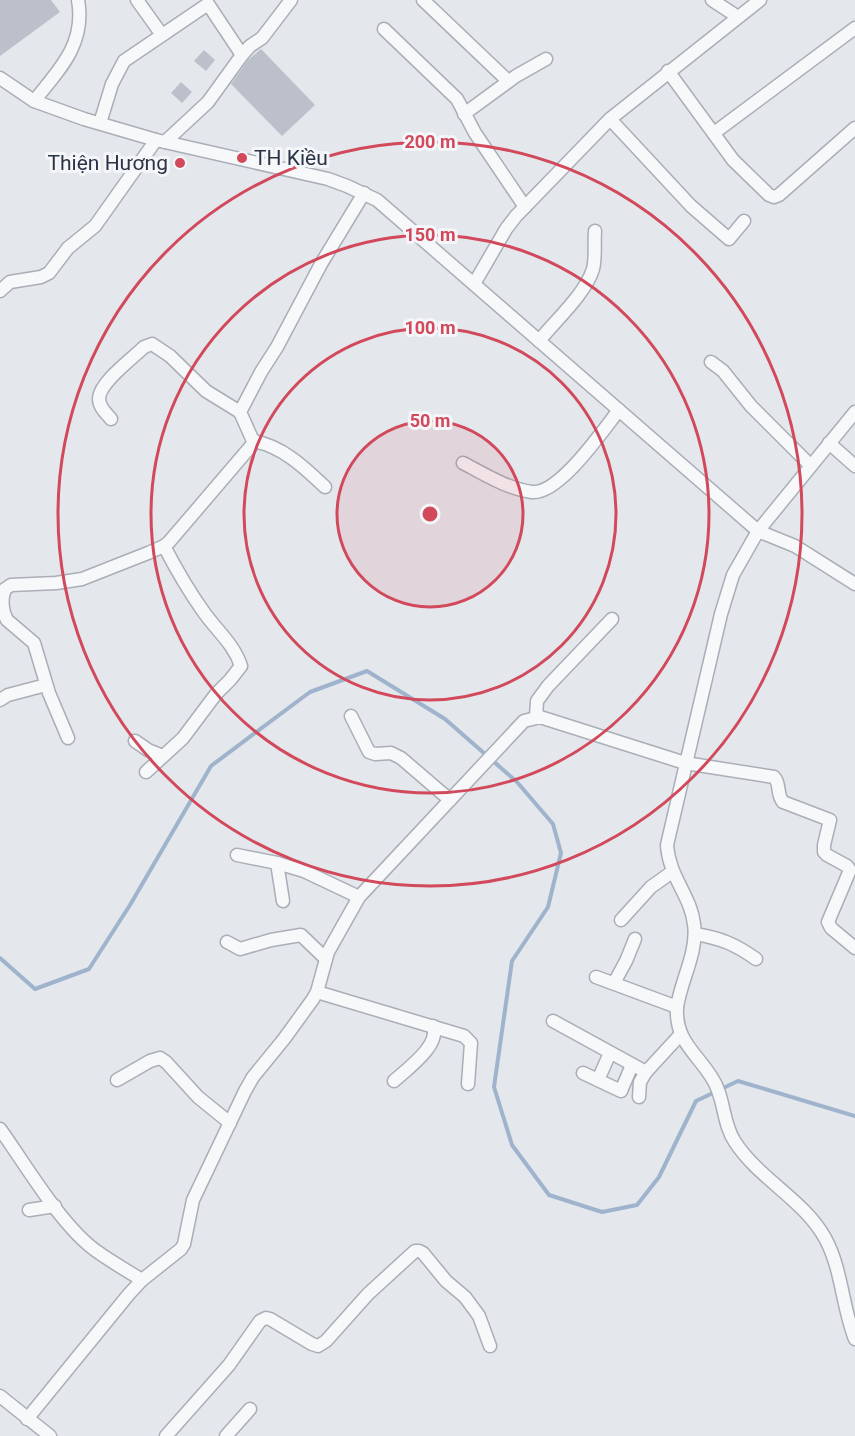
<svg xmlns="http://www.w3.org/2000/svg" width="855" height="1436" font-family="Roboto,sans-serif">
<rect width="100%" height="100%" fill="#e4e7ec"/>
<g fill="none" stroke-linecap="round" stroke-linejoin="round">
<!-- stream -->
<path stroke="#9fb4cc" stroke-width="4" d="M 0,958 L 35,989 L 89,969 L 130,905 L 211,766 L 310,692 L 367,671 L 445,719 L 517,782 L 553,824 L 561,853 L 548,907 L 512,961 L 494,1087 L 512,1145 L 549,1195 L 602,1212 L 637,1205 L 659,1177 L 696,1101 L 738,1081 L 855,1116"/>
</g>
<!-- building -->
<g fill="#bbc0ca">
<path d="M 0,0 L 51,0 L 60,12 L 0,56 Z"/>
<path d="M 261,49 L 315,105 L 282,136 L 231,84 L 248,60 Z"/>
<path d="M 204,50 L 215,60 L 206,71 L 194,61 Z"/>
<path d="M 181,82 L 192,92 L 182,103 L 171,93 Z"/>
</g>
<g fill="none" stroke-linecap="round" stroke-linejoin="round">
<!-- minor casing -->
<g stroke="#a9aeb7" stroke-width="15">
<g id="minor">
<path d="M 137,0 L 162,35"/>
<path d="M 423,0 L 508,81"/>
<path d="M 712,0 L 738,17"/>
<path d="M 384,29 L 457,99 L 475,133 L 525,207"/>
<path d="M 668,71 L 733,160 L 769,195 L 774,197 L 779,195 L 855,128"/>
<path d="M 0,78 L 34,101 L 84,119 L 156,140 L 328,179 L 347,186 L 377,200 L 758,531 L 795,546 L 855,584"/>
<path d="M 34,101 C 59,70 86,44 78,0"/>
<path d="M 464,114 L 516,76 L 546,59"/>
<path d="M 610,119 L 691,206 L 729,239 L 744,221"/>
<path d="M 100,123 L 112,84 L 124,61 L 208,4 L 242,55"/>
<path d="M 714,133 L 855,28"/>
<path d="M 165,142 L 208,102 L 242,55 L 250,46 L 262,38 L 291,0"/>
<path d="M 474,284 L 506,229 L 516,216 L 610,119 L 760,0"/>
<path d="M 0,291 L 10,282 L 41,277 L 49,273 L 68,248 L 95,226 L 156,140"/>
<path d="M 539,341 C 555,321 586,293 593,269 C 596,258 594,243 595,231"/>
<path d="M 711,362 L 723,371 L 751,406 L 810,465"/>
<path d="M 855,412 L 758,531 L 733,575 L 721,614 L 667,845 C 669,877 691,896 694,924 C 698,952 681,980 677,1007 C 675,1041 696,1052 712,1078 C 725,1097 722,1123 735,1142 C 759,1179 804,1200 825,1238 C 842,1269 842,1306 855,1339"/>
<path d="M 111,419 C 105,412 99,407 99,398 C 100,382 133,358 144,347 L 152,344 L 170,356 L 206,391 L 240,412"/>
<path d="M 253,441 C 282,446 304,467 325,487"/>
<path d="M 829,443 L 855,466"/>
<path d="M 463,463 C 484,474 508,489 532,492 C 559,495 603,430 619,410"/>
<path d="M 0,700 L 8,695 L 46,685"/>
<path d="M 351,716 L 369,752 L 375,754 L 391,753 L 401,758 L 450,800"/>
<path d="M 536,717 L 537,701 L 548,686 L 612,619"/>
<path d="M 68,738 L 49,693 L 34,643 L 7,620 C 2,611 1,599 5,589 L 11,585 L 56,583 L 82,579 L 148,553 L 164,546 L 169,542 L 252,445 L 253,441 L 240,412 L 261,372 L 277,347 L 321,264 L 364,193"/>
<path d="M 135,741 L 148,750 L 163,756"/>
<path d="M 146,772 L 183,738 L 216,694 L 230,680 L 241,666 C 234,644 216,630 203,611 C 188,590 176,569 164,546"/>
<path d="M 237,855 L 277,863 L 304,871 L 359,897"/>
<path d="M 277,863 L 283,901"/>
<path d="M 621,920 L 651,887 L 672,872"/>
<path d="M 695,934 C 720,938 735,944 756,959"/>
<path d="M 227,942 L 240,949 L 271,940 L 301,935 L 326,959"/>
<path d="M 596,977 L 677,1007"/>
<path d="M 614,983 L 626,961 L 635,939"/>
<path d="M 317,992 L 464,1036 L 471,1043 L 468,1084"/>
<path d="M 553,1021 L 646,1072"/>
<path d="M 583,1073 L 621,1091 L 632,1065"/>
<path d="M 117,1080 L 150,1061 L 160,1058 L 166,1062 L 198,1097 L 230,1123"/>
<path d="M 598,1080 L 610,1053"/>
<path d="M 394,1081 C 407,1069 441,1045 433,1026"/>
<path d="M 639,1097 L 640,1082 L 646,1072 L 681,1034"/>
<path d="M 0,1129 C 26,1165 60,1224 95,1250 C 110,1261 126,1270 142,1280"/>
<path d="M 29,1210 L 55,1206"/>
<path d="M 0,1396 L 50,1436"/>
<path d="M 27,1419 L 129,1294 L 142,1280 L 181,1249 L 184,1244 L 193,1200 L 245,1091 L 253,1077 L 284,1039 L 313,999 L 317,992 L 328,952 L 359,897 L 524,721 L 540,717 L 685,763 L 774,777 C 781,784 776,794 783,802 L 830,820 L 824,845 L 824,852 L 827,855 L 847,866 L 850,870 L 828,922 L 831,928 L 855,948"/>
<path d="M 166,1436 L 229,1365 L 260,1321 L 266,1318 L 270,1319 L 312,1344 L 318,1346 L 326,1341 L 368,1294 L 415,1251 L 419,1251 L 423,1253 L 446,1281 L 465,1297 L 479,1316 L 490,1346"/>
<path d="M 226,1436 L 250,1409"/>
</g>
</g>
<!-- minor -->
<use href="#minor" stroke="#f7f8fa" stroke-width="12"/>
</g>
<!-- distance rings -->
<circle cx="430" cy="514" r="93" fill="#d1495b" fill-opacity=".12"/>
<g fill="none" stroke="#d1495b" stroke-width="3">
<circle cx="430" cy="514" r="93"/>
<circle cx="430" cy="514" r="186"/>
<circle cx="430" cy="514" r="279"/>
<circle cx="430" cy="514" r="372"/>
</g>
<!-- markers -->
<g fill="#d1495b" stroke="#f4f6f9" stroke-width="2">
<circle cx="242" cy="158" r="6"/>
<circle cx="180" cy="163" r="6"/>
</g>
<g text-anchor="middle" stroke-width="6" stroke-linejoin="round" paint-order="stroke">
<!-- poi labels -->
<g font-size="21" fill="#2b3445" stroke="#f4f6f9" text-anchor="start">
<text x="254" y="165">TH Kiều</text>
<text x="168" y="170" text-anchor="end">Thiện Hương</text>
</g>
</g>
<circle cx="430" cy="514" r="9" fill="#d1495b" stroke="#f4f6f9" stroke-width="3"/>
<g font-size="18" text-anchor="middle" font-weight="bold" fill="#d1495b" stroke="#f4f6f9" stroke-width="6" stroke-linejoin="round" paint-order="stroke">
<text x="430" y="148">200 m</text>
<text x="430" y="241">150 m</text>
<text x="430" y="334">100 m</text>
<text x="430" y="427">50 m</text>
</g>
</svg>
